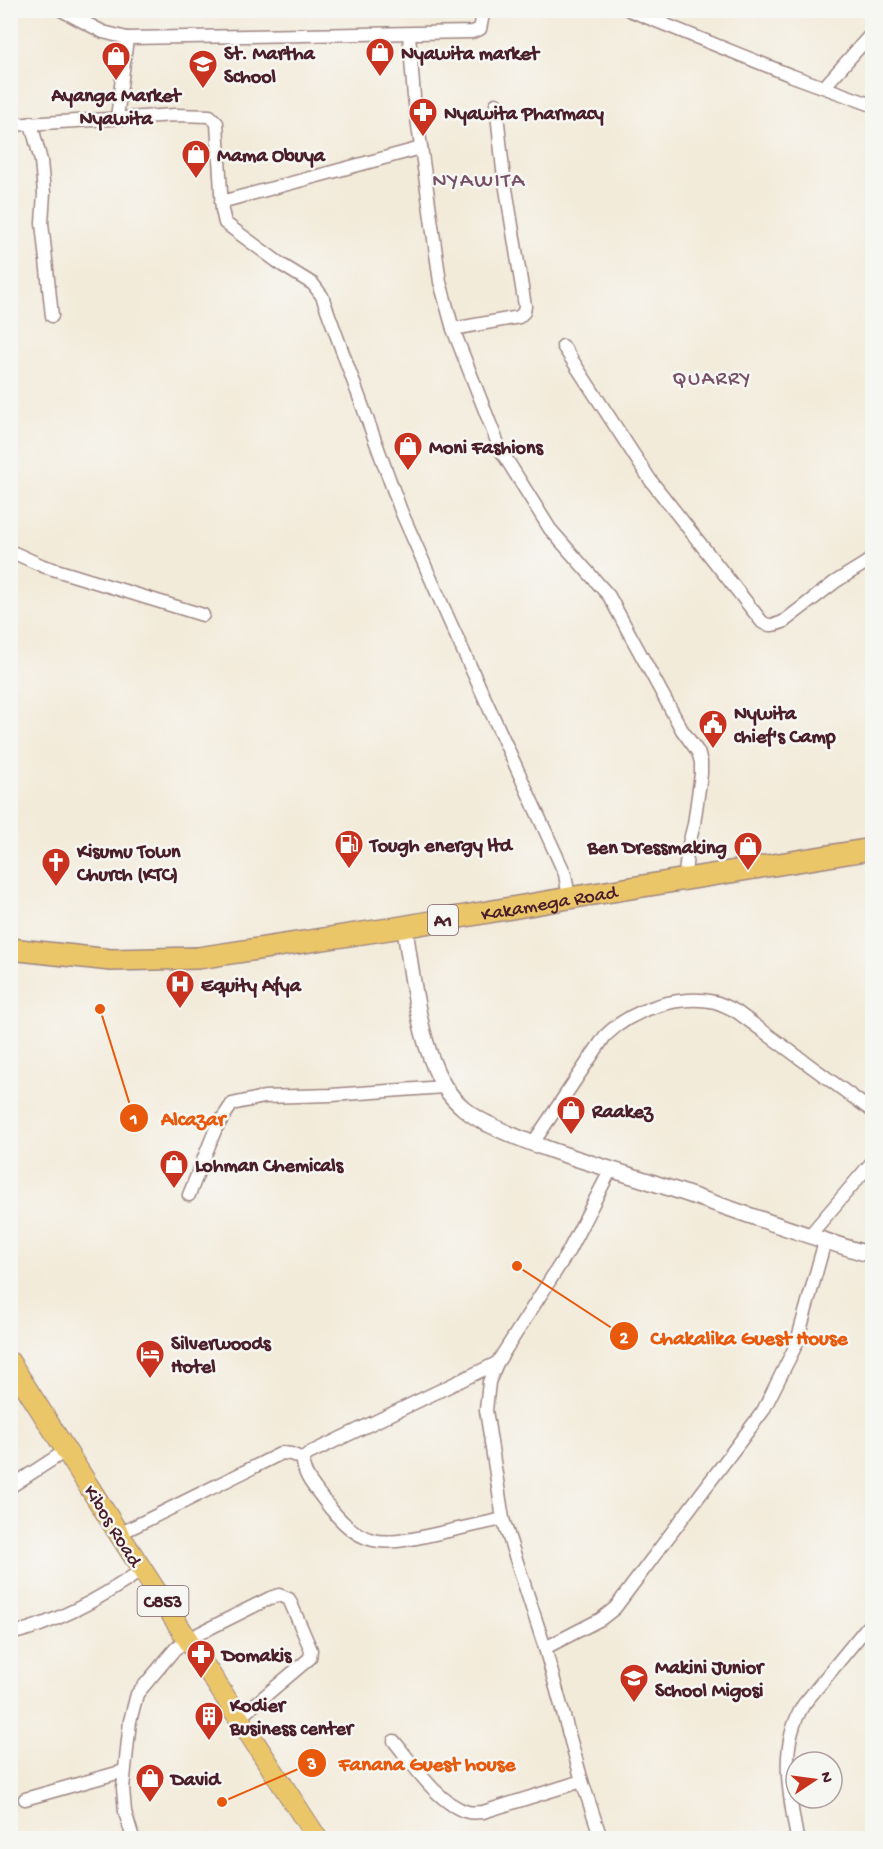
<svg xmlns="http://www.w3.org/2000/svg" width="883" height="1849" font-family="'Gochi Hand',sans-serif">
<rect width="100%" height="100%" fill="#f6f6f2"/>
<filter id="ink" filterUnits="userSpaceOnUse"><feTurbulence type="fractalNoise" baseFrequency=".0167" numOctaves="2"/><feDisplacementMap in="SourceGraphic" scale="12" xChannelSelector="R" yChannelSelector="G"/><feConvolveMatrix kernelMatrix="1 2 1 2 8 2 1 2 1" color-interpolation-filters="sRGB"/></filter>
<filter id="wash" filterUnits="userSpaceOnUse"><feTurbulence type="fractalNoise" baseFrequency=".008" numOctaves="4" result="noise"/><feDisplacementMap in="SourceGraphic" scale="24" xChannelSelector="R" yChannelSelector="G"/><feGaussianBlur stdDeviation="1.35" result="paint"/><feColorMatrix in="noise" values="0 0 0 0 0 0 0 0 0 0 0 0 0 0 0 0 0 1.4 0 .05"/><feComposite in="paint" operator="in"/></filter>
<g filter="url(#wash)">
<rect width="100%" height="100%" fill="#f3ebda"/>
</g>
<g filter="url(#ink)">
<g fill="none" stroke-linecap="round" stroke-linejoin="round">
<!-- minor casing -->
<g stroke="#9e8582" stroke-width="15">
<g id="minor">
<path d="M 61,10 L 103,32 L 127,38 L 472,32 L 480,29 L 484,10"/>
<path d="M 629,10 L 790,75 L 872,105"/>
<path d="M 409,34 L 414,97 L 440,282 L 453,329 L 500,449 L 550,529 L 609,596 L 682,730 L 698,752 L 701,762 L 701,774 L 694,824 L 687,852 L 685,878"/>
<path d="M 825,86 L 872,33"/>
<path d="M 117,118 L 127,38"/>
<path d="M 31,123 L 41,161 L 44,193 L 42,223 L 52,316"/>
<path d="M 10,125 L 175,115 L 210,116 L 217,123 L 222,210 L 225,223 L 282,265 L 313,284 L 322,296 L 401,511 L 449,620 L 565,874 L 569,898"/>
<path d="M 221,202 L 421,148"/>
<path d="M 453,329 L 519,317 L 524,312 L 525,306 L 503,170 L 496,104"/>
<path d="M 563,346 L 651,481 L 762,622 C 769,627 775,625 783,622 L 835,582 L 872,559"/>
<path d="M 10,551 L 43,566 L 203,615"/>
<path d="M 533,1143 L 605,1036 C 631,1010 678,994 715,1002 C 722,1004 730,1008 737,1012 L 872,1111"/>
<path d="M 189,1195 L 216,1128 L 232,1104 L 264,1097 L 332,1095 L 444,1087"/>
<path d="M 809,1236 L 872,1162"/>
<path d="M 497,1363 L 308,1454 L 303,1459 C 302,1474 315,1488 323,1499 C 360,1548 379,1547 435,1534 C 458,1529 481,1524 503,1519"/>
<path d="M 10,1487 L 67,1450"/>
<path d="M 119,1534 L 282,1453 L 291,1454 L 303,1459"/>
<path d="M 10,1634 C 57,1623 103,1597 142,1570"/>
<path d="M 545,1648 L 601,1619 L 615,1608 L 763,1411 L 796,1345 L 825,1241"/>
<path d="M 394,1741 C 412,1763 439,1805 468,1812 C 472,1813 478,1812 483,1812 L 582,1781"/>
<path d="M 25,1799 L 124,1771"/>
<path d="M 133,1838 L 125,1812 L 123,1788 L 130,1721 L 137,1694 L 175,1649 L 188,1639 L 270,1598 L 279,1595 L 289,1599 L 311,1650 L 310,1658 L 240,1717"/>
<path d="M 601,1838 L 582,1781 L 545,1648 L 503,1519 L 486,1410 L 489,1382 L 497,1363 L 568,1252 L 611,1169"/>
<path d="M 797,1838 C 789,1794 778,1745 804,1704 L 872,1621"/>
</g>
</g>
<!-- tertiary casing -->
<g stroke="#9e8582" stroke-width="18">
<path id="tertiary" d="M 406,936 C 413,982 420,1046 444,1086 C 454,1102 471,1116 488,1124 C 542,1151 603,1166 660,1185 C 731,1208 801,1235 872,1255"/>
</g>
<!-- primary casing -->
<g stroke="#9e8582" stroke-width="22">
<path id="primary" d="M 10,1362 L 119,1534 L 317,1838"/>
</g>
<!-- trunk casing -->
<g stroke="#9e8582" stroke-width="24">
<g id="trunk">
<path id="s1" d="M 10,949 L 111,960 L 198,958 L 402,927 L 569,898 L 872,849"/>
</g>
</g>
<!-- minor -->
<use href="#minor" stroke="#fff" stroke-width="12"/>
<!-- tertiary -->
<use href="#tertiary" stroke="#fff" stroke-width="15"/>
<!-- primary -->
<use href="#primary" stroke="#ebc669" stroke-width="20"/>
<!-- trunk -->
<use href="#trunk" stroke="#ebc669" stroke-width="21"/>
</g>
</g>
<!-- icons -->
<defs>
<g id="shop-pin" transform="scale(1.5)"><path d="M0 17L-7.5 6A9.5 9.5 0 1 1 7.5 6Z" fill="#c8321e" stroke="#f6f6f2"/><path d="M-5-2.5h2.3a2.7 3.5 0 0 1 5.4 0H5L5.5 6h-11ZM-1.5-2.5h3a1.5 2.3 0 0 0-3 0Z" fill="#fff"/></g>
<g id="school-pin" transform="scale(1.5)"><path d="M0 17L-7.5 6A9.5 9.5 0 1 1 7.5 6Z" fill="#c8321e" stroke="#f6f6f2"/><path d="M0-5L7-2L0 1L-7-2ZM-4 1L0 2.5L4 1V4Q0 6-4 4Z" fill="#fff"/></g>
<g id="pharmacy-pin" transform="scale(1.5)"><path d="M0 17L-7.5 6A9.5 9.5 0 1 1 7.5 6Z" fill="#c8321e" stroke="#f6f6f2"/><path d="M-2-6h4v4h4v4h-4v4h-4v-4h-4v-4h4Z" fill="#fff"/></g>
<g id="civic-pin" transform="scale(1.5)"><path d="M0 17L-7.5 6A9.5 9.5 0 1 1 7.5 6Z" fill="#c8321e" stroke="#f6f6f2"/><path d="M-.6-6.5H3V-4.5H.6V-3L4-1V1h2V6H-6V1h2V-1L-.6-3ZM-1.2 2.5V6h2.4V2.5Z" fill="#fff"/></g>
<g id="fuel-pin" transform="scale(1.5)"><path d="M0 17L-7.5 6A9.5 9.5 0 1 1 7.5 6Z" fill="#c8321e" stroke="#f6f6f2"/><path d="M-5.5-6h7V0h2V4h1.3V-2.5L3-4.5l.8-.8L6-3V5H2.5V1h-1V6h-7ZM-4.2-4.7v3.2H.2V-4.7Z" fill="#fff"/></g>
<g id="church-pin" transform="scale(1.5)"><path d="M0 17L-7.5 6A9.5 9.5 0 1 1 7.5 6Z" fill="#c8321e" stroke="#f6f6f2"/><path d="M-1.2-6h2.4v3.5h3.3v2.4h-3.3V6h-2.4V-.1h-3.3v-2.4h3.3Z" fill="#fff"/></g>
<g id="hospital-pin" transform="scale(1.5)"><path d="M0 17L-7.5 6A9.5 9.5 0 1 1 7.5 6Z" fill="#c8321e" stroke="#f6f6f2"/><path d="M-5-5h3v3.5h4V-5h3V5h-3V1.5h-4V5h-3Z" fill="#fff"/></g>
<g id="hotel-pin" transform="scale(1.5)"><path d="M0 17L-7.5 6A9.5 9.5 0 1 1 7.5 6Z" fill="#c8321e" stroke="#f6f6f2"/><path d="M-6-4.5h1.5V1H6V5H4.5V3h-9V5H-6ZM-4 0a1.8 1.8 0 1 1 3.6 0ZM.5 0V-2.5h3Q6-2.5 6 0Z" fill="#fff"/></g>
<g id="building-pin" transform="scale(1.5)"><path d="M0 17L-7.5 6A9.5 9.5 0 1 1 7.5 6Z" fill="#c8321e" stroke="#f6f6f2"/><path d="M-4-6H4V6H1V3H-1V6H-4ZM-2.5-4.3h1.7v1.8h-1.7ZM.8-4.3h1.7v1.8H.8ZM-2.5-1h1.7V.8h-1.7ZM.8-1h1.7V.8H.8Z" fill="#fff"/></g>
</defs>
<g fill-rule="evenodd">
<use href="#shop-pin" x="380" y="52"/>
<use href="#shop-pin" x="116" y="56"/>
<use href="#school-pin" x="203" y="64"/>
<use href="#pharmacy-pin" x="423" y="112"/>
<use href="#shop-pin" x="196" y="154"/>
<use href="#shop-pin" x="408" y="446"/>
<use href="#civic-pin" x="713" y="724"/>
<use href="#fuel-pin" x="349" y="844"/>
<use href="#shop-pin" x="748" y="846"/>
<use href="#church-pin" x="56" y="862"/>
<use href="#hospital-pin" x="180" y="984"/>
<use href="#shop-pin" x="571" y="1110"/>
<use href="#shop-pin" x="174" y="1164"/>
<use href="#hotel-pin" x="150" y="1354"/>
<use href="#pharmacy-pin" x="201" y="1654"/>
<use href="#school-pin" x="634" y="1678"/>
<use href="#building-pin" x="209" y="1716"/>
<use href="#shop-pin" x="150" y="1778"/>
</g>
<g text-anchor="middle" stroke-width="5" stroke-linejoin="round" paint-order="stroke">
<!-- shield labels -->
<g fill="#f6f6f2" stroke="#7e6067" stroke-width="1.5">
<rect x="428" y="905" width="30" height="30" rx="4.5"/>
<rect x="137.5" y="1586" width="51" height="30" rx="4.5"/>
</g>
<g font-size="18" font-weight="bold" fill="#4a1f2b">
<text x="443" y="926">A1</text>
<text x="163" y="1607">C853</text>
</g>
<!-- poi labels -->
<g font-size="20" font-weight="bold" fill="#4a1f2b" stroke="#f6f6f2" text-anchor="start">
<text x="224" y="59">St. Martha<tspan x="224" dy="23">School</tspan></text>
<text x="401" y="59">Nyawita market</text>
<text x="116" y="101" text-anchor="middle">Ayanga Market<tspan x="116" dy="23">Nyawita</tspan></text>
<text x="444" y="119">Nyawita Pharmacy</text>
<text x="217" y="161">Mama Obuya</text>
<text x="429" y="453">Moni Fashions</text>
<text x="734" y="719">Nywita<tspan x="734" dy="23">chief's Camp</tspan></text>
<text x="370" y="851">Tough energy ltd</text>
<text x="727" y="853" text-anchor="end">Ben Dressmaking</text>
<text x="77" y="857">Kisumu Town<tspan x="77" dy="23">Church (KTC)</tspan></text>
<text x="201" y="991">Equity Afya</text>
<text x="592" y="1117">Raakez</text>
<text x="195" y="1171">Lohman Chemicals</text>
<text x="171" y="1349">Silverwoods<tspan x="171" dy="23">Hotel</tspan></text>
<text x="222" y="1661">Domakis</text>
<text x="655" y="1673">Makini Junior<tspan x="655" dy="23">School Migosi</tspan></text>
<text x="230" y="1711">Kodier<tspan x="230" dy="23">Business center</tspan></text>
<text x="171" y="1785">David</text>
</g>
<!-- street labels -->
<g font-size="20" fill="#4a1f2b" stroke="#f6f6f2">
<text dy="7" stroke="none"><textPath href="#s1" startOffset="544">Kakamega Road</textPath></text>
<text transform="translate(114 1525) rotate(58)" y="7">Kibos Road</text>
</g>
<!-- neighbourhood labels -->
<g font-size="21" letter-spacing="1.5" fill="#775168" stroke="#f6f6f2">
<text x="712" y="384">QUARRY</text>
</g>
<!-- quarter labels -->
<g font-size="22" letter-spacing="1.5" fill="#775168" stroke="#f6f6f2">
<text x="479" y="186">NYAWITA</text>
</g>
</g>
<!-- callouts -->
<path fill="none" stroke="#e8590c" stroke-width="2" d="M100 1009L134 1118M517 1266L624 1336M222 1802L312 1763"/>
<g fill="#e8590c" stroke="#f6f6f2" stroke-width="2">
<circle cx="100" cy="1009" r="6"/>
<circle cx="517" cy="1266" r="6"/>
<circle cx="222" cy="1802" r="6"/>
<circle cx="134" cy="1118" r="15"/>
<circle cx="624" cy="1336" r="15"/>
<circle cx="312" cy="1763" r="15"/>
</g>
<g font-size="18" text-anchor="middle" font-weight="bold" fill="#fff">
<text x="134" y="1124">1</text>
<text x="624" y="1343">2</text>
<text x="312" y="1769">3</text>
</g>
<g font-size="21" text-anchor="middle" font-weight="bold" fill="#e8590c" stroke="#f6f6f2" stroke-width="5" stroke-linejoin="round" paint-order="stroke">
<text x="193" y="1125">Alcazar</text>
<text x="749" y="1344">Chakalika Guest House</text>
<text x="427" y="1770">Fanana Guest house</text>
</g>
<!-- margin -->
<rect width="883" height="1849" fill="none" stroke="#f6f6f2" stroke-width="36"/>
<!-- north arrow -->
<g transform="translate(814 1780) rotate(77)"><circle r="28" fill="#f6f6f2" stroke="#b1a0a2" stroke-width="1.5"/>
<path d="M0-4.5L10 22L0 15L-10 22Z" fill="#c8321e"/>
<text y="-9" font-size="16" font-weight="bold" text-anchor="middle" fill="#4a1f2b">N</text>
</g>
</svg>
